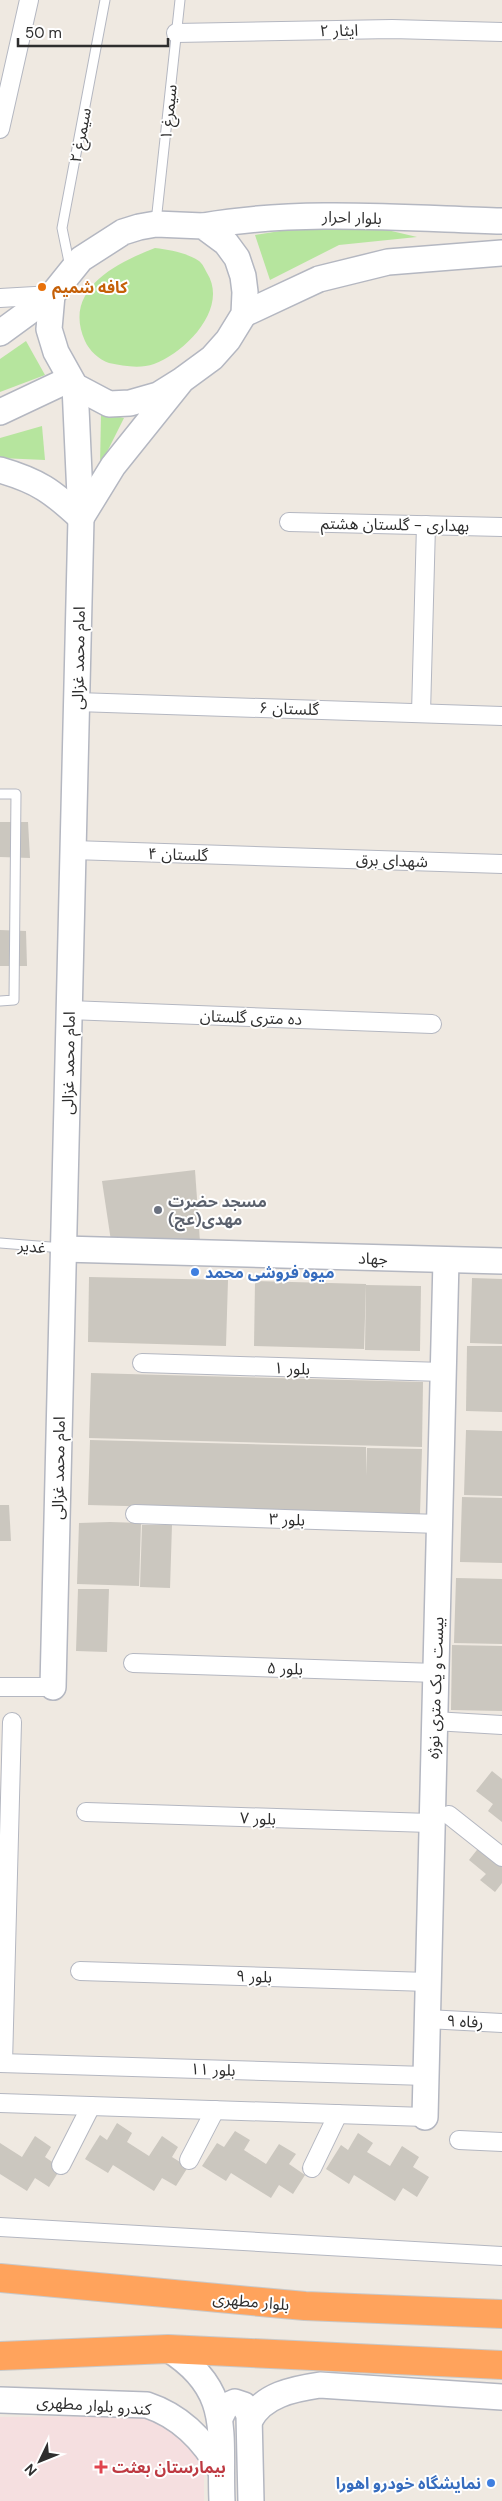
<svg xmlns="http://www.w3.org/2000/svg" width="502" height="2501" font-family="'DM Sans','Noto Sans Arabic',sans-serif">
<rect width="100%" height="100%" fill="#efe9e1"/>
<!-- medical -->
<path fill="#f5dfe0" d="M 144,2416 L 186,2439 L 200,2458 L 204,2477 L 204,2501 L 0,2501 L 0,2417 Z"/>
<!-- green -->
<g fill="#b6e59e">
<path d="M 305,227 L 383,229 L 417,237 L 339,245 L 270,280 L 255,235 Z"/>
<path d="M 155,248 C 170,250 185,252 199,261 C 202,263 205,269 207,273 C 229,308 186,352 154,364 C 140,369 123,366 109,363 C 99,360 89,350 85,341 C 62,290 116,263 155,248 Z"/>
<path d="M 26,341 L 45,375 L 0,392 L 0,359 Z"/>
<path d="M 101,413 L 124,418 L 100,466 Z"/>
<path d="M 42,426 L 45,460 L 0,458 L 0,438 Z"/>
</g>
<!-- building -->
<g fill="#cbc7bf">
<path d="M 0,822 L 28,822 L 30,858 L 0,857 Z"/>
<path d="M 0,930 L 26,931 L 27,966 L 0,966 Z"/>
<path d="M 195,1170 L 200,1242 L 111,1241 L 102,1181 Z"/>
<path d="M 89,1277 L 228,1280 L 226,1346 L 88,1342 Z"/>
<path d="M 472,1278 L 502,1279 L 502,1344 L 470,1343 Z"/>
<path d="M 255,1281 L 366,1284 L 364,1349 L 254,1346 Z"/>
<path d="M 366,1285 L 421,1286 L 420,1351 L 365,1350 Z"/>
<path d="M 467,1346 L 502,1346 L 502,1412 L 466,1411 Z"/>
<path d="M 91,1373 L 423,1382 L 422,1447 L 89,1438 Z"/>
<path d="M 466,1430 L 502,1431 L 502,1496 L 464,1495 Z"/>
<path d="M 90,1440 L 366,1447 L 366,1476 L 367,1448 L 422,1449 L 420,1514 L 88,1505 Z"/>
<path d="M 462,1497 L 502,1498 L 502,1563 L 460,1562 Z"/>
<path d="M 0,1505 L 9,1505 L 11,1541 L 0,1541 Z"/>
<path d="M 110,1522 L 141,1523 L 139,1586 L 77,1584 L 79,1523 Z"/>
<path d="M 142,1525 L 172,1525 L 170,1588 L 140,1587 Z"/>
<path d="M 456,1578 L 502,1579 L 502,1644 L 454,1643 Z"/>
<path d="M 78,1589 L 109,1589 L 107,1652 L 76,1651 Z"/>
<path d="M 452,1645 L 502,1646 L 502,1711 L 451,1710 Z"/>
<path d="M 492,1771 L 502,1779 L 502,1822 L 488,1811 L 493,1804 L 476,1791 Z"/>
<path d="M 484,1841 L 502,1855 L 502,1883 L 495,1892 L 480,1880 L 486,1874 L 469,1860 Z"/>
<path d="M 117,2123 L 132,2133 L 127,2142 L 149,2156 L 162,2136 L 178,2147 L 172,2157 L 188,2167 L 176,2186 L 162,2178 L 154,2191 L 113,2165 L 108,2173 L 85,2159 L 100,2135 L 107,2140 Z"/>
<path d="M 235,2131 L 250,2140 L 244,2150 L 266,2164 L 279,2144 L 296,2154 L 289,2164 L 305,2175 L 293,2194 L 279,2185 L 271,2198 L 231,2173 L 226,2181 L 202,2166 L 217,2143 L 224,2147 Z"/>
<path d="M 358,2133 L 373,2143 L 367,2152 L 390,2166 L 402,2146 L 419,2157 L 413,2167 L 429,2177 L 417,2197 L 403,2188 L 395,2201 L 354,2175 L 349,2184 L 326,2169 L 341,2145 L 348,2150 Z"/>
<path d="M 35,2136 L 51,2147 L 45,2157 L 61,2168 L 49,2187 L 35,2178 L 27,2191 L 0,2174 L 0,2143 L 22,2157 Z"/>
</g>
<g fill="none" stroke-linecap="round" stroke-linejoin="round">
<!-- lane casing -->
<g stroke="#b4b7c1" stroke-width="11">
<g id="lane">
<path d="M 156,222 L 180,0"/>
<path d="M 70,267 L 62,228 L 105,0"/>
<path d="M 0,794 L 16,794 L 14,1000 L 0,1001"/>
<path d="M 0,1243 L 63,1248"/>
</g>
</g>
<!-- street casing -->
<g stroke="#b4b7c1" stroke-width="20">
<g id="street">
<path d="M 176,33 L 392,29 L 502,32"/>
<path d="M 0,129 L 29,0"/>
<path d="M 0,298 L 52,295"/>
<path d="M 289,522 L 502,527"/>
<path d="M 77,702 L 502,716"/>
<path d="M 421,713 L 426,525"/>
<path d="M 73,850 L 502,864"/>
<path d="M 69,1010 L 432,1024"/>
<path d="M 142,1363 L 443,1372"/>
<path d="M 135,1514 L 439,1524"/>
<path d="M 133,1663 L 436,1673"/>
<path d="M 0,1687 L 53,1687"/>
<path d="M 434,1721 L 502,1725"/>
<path d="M 86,1812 L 430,1823"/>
<path d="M 449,1815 L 502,1857"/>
<path d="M 80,1971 L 428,1982"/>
<path d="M 427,2019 L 502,2023"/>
<path d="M 0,2063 L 426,2076"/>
<path d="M 3,2063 L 12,1722"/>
<path d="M 0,2103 L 425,2117"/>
<path d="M 459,2140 L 502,2142"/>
<path d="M 189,2160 L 215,2110"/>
<path d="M 61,2165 L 91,2106"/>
<path d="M 312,2168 L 338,2114"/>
<path d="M 0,2227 L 502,2256"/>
</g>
</g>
<!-- secondary casing -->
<g stroke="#b4b7c1" stroke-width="28">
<g id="secondary">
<path d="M 203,226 C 302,209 402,218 502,221"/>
<path d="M 244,314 L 319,279 L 388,262 L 502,253"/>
<path d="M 0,333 L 52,295"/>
<path d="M 0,412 L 70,379"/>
<path d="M 0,470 C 38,481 52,491 81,518 L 113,466 L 182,380 L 212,358 L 228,340 L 244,314 L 245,292 L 243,276 L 237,258 L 226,243 L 203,226 L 156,224 L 139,227 L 123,232 L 81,259 L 52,295 L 49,329 L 56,352 L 75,386 L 109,404 L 130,403 L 158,395 L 182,380"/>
<path d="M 63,1249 L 502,1261"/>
<path d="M 53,1687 L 81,518 L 75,386"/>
<path d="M 425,2117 L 446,1260"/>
<path d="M 168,2349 C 234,2390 219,2435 222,2501"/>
<path d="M 0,2400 L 147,2405 C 180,2416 204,2440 221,2471"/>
<path d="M 221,2416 L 226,2406 L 235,2402 L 244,2405 L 249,2415 L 251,2501"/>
<path d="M 250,2420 C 263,2395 293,2389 320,2385 L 502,2397"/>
</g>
</g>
<!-- highway casing -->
<g stroke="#c9c9c9" stroke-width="30">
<g id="highway">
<path d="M 0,2278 L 305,2306 L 502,2314"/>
<path d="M 0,2356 L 168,2349 L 502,2365"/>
</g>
</g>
<!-- lane -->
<use href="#lane" stroke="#fff" stroke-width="9"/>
<!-- street -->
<use href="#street" stroke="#fff" stroke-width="18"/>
<!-- secondary -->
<use href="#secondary" stroke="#fff" stroke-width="25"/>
<!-- highway -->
<use href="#highway" stroke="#ffa35c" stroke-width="28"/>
</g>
<!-- markers -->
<circle fill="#e8710a" stroke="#fff" stroke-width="2" cx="42" cy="287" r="5"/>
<circle fill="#6b7280" stroke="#fff" stroke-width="2" cx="158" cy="1210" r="5"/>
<g fill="#3f7fe0" stroke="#fff" stroke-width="2">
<circle cx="195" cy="1272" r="5"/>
<circle cx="491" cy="2483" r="5"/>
</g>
<path fill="#e0444e" stroke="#fff" stroke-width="2" d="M98.5 2459.5h5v5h5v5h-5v5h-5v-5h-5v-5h5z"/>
<g text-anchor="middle" stroke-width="4" stroke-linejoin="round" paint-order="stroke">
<!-- street labels -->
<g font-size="16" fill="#2e2e2e" stroke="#fff">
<text transform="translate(339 30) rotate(-1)" y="6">ایثار ۲</text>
<text transform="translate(168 112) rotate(-84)" y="6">سیمرغ ۱</text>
<text transform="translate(80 135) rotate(-79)" y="6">سیمرغ ۲</text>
<text transform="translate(352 217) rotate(2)" y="6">بلوار احرار</text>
<text transform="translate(395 524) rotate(1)" y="6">بهداری - گلستان هشتم</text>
<text transform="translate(78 658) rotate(-89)" y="6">امام محمد غزالی</text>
<text transform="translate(289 708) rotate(2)" y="6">گلستان ۶</text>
<text transform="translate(178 854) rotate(2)" y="6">گلستان ۴</text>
<text transform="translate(392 860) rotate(2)" y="6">شهدای برق</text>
<text transform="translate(251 1017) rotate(2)" y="6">ده متری گلستان</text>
<text transform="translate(68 1063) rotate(-89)" y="6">امام محمد غزالی</text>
<text transform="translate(32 1246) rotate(5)" y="6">غدیر</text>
<text transform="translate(373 1258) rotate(2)" y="6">جهاد</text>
<text transform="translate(292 1368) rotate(2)" y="6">بلور ۱</text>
<text transform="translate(58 1468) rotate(-89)" y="6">امام محمد غزالی</text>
<text transform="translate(287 1519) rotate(2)" y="6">بلور ۳</text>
<text transform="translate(285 1668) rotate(2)" y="6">بلور ۵</text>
<text transform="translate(435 1688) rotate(-88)" y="6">بیست و یک متری نوژه</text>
<text transform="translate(258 1818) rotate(2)" y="6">بلور ۷</text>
<text transform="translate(254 1976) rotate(2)" y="6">بلور ۹</text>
<text transform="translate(465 2021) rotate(3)" y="6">رفاه ۹</text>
<text transform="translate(213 2069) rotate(2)" y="6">بلور ۱۱</text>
<text transform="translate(251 2301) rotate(5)" y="6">بلوار مطهری</text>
<text transform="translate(94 2405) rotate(4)" y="6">کندرو بلوار مطهری</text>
</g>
<!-- food labels -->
<g font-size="16" font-weight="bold" fill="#c56008" stroke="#fff" text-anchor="start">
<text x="52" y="293">کافه شمیم</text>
</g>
<!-- worship labels -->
<g font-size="16" font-weight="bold" fill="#5b616d" stroke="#fff" text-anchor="start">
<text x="168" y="1207">مسجد حضرت<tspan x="168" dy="18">مهدی(عج)</tspan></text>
</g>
<!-- shop labels -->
<g font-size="16" font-weight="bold" fill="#366cbe" stroke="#fff" text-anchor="start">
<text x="205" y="1278">میوه فروشی محمد</text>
<text x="481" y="2489" text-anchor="end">نمایشگاه خودرو اهورا</text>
</g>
<!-- health labels -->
<g font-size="16" font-weight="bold" fill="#be3a42" stroke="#fff" text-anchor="start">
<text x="112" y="2473">بیمارستان بعثت</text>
</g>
</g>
<!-- north arrow -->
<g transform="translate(40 2461) rotate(227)" stroke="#ffffff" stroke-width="4" paint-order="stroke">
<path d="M0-4L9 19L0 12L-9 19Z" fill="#2e2e2e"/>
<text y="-8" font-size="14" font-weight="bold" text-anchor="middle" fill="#2e2e2e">N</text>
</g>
<!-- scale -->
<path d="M18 38v8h150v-8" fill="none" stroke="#2e2e2e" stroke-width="2.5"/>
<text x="25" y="38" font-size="15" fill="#2e2e2e" stroke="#ffffff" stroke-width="4" paint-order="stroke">50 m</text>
</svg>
